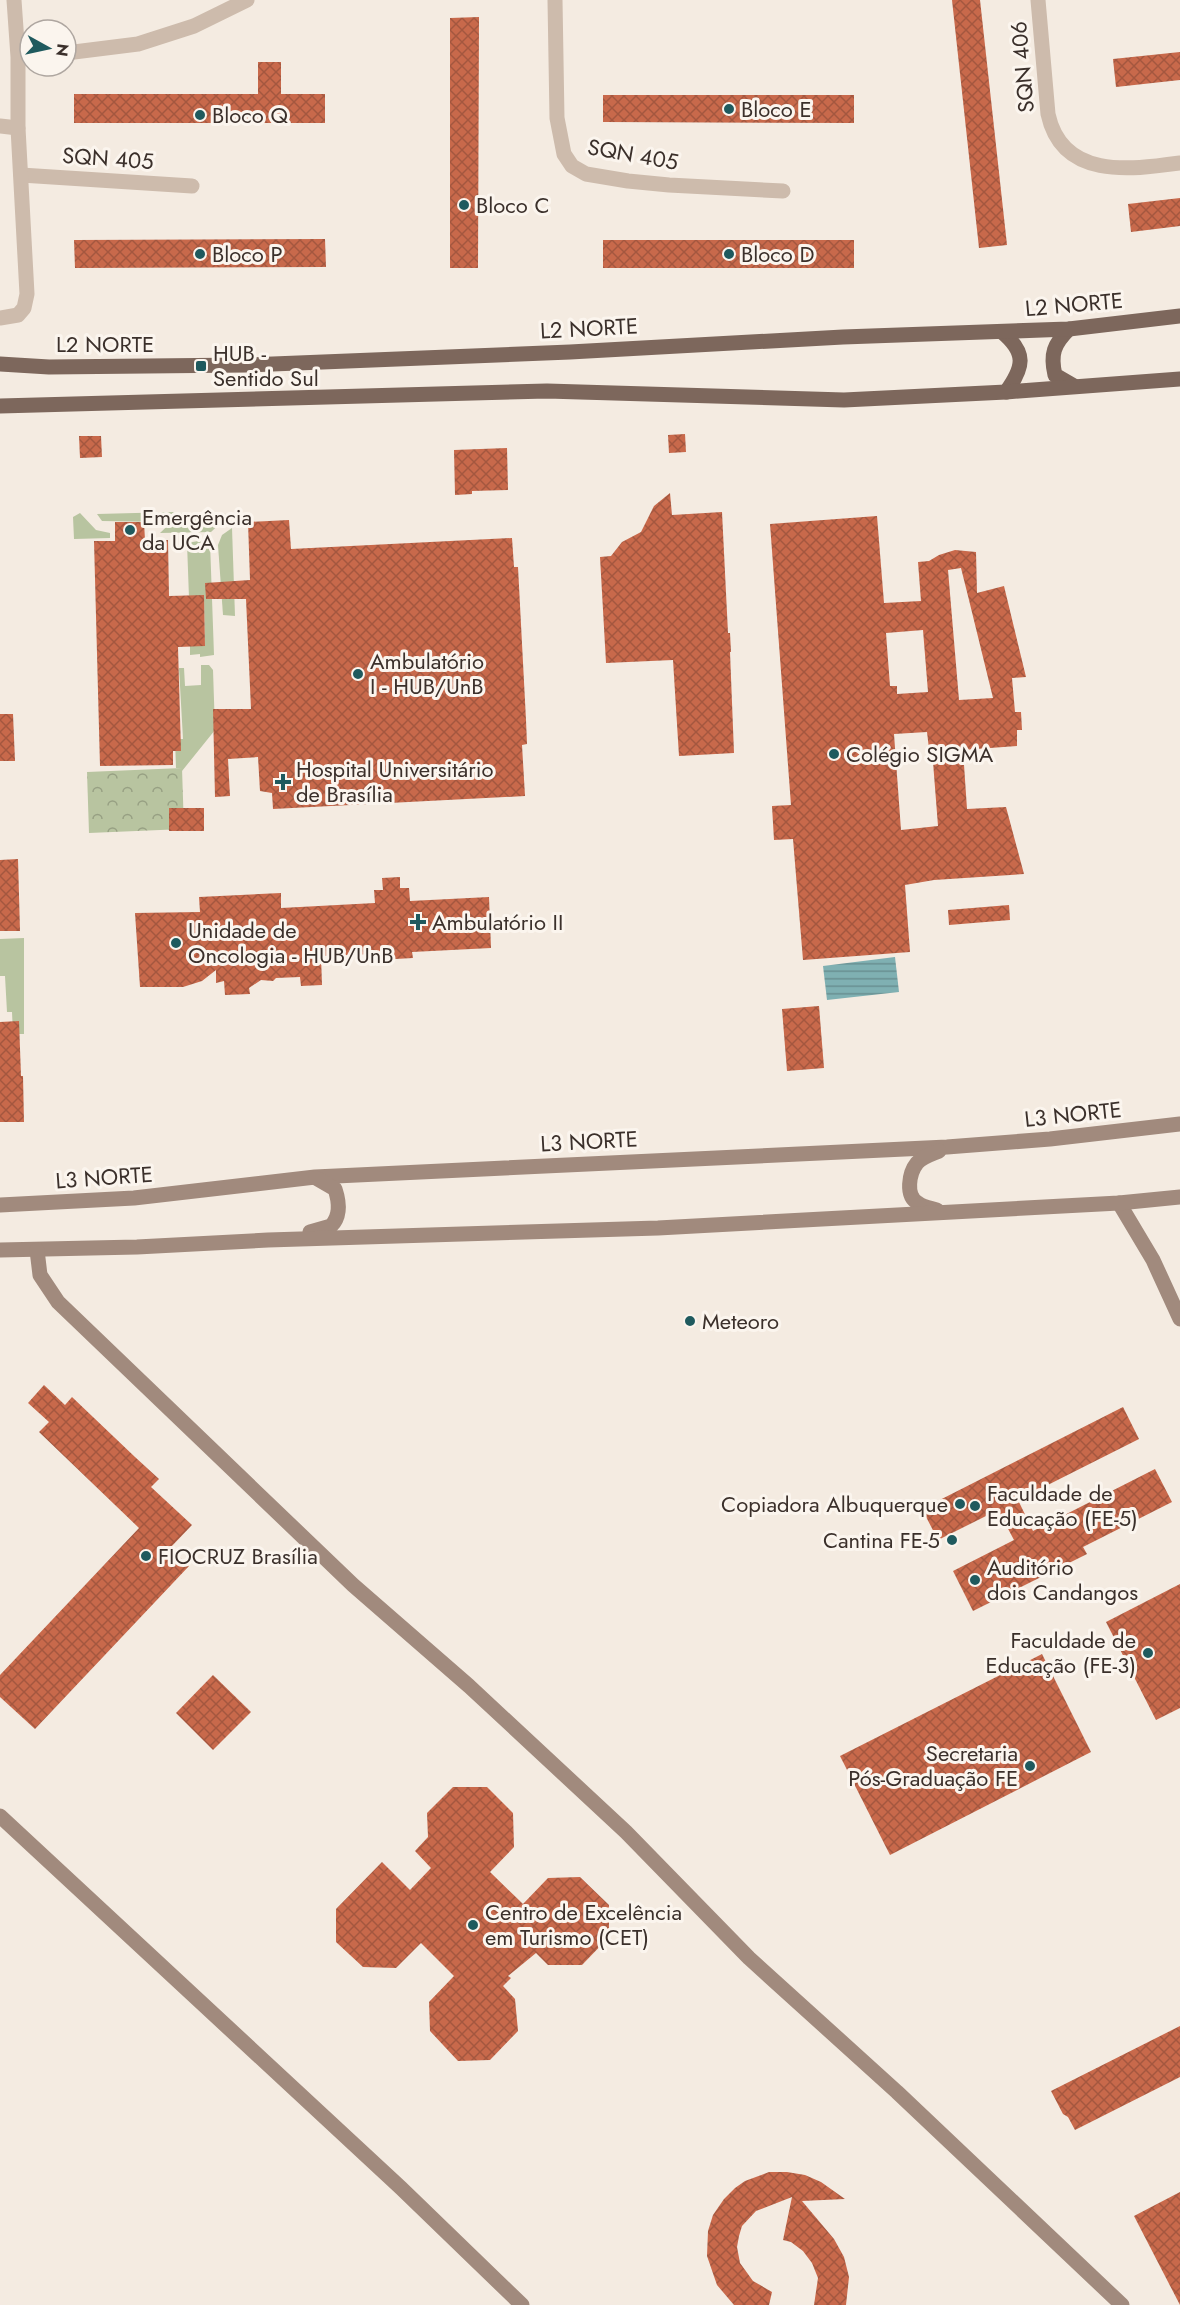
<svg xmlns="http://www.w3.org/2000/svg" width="1180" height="2305" font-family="Jost,sans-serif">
<defs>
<pattern id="forest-crowns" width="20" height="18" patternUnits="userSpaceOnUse" patternTransform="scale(1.5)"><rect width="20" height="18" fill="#b8c4a0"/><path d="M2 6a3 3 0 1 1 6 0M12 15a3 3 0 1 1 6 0" fill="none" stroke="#97a083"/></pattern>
<pattern id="water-rules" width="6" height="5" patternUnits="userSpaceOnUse" patternTransform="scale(1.5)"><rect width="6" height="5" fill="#7fb0b2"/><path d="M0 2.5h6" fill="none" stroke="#699091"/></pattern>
<pattern id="building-cross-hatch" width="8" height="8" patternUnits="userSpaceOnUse" patternTransform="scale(1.5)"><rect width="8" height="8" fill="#c8694b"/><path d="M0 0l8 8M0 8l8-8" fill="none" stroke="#a4573f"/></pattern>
</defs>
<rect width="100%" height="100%" fill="#f4ebe1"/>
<!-- grass -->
<g fill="#b8c4a0">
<path d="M 174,512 L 163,522 L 102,521 L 97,514 Z"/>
<path d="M 80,513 L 96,530 L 110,533 L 110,538 L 74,539 L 73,517 Z"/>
<path d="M 181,513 L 230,514 L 211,532 L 160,533 Z"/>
<path d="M 232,528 L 235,616 L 223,615 L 218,545 L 222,535 Z"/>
<path d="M 204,540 L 210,542 L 214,655 L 200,657 L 200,654 L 190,655 L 190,646 L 205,646 L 204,598 L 189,598 L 187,543 Z"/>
<path d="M 201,665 L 209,665 L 213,670 L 215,730 L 182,771 L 182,768 L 176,768 L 175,739 L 183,739 L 179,668 L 184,668 L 185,686 L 201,685 Z"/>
<path d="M 24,938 L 24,1034 L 13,1034 L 12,1012 L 7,1012 L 5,976 L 0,976 L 0,939 Z"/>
</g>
<!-- forest -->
<path fill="url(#forest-crowns)" d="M 182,768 L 184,829 L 89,833 L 87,772 Z"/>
<!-- water -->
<path fill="url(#water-rules)" d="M 895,957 L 899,992 L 827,1000 L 823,966 Z"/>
<!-- building -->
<g fill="url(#building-cross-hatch)" fill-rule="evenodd">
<path d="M 952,0 L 980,0 L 1007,245 L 979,248 Z"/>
<path d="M 479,17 L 478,268 L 450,268 L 450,18 Z"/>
<path d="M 1180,52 L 1180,80 L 1116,87 L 1113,59 Z"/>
<path d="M 258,62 L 281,62 L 281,94 L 325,94 L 325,123 L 74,123 L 74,94 L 258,94 Z"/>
<path d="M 603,95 L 854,95 L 854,123 L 603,122 Z"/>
<path d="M 1180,198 L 1180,226 L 1131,232 L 1128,204 Z"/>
<path d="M 325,239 L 326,267 L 75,268 L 74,240 Z"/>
<rect x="603" y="240" width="251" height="28"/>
<path d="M 685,434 L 686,452 L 669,453 L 668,435 Z"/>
<path d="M 79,436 L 101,436 L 102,457 L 80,458 Z"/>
<path d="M 507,448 L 508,490 L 472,491 L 472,494 L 455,495 L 454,450 Z"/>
<path d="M 670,493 L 672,515 L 722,512 L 728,633 L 730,633 L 731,652 L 730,652 L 734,753 L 679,756 L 673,660 L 606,663 L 600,557 L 611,556 L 622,542 L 641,532 L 654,506 Z"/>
<path d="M 877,516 L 884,603 L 921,601 L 918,562 L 929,561 L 939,555 L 955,550 L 976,552 L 977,593 L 1004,586 L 1026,677 L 1012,678 L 1015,712 L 1021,712 L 1022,730 L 1017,730 L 1017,746 L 963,750 L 967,809 L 1006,807 L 1024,874 L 934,880 L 905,885 L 910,952 L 803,960 L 793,839 L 774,840 L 772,806 L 791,805 L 770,524 ZM 961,568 L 968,596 L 993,698 L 959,700 L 948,570 ZM 923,630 L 928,692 L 897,694 L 897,686 L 890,686 L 886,633 ZM 927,732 L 929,749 L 932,749 L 938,826 L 901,830 L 894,734 Z"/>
<path d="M 289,520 L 291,549 L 512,538 L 514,567 L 518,567 L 526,720 L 527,744 L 522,745 L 525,796 L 273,809 L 272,793 L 260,791 L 258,757 L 228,759 L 230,796 L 215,797 L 213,709 L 251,709 L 246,599 L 206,599 L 205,583 L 250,580 L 248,522 Z"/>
<path d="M 115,522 L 144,522 L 145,540 L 168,540 L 169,596 L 204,595 L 205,646 L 178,647 L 181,751 L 173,751 L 173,765 L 100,766 L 94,541 L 115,541 Z"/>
<path d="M 0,714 L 13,714 L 15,761 L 0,761 Z"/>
<rect x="169" y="808" width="35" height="23"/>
<path d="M 18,859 L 20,931 L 0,931 L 0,860 Z"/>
<path d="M 400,877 L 400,888 L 409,888 L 410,901 L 489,897 L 491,948 L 412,952 L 413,958 L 378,960 L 378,954 L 321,956 L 322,985 L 301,986 L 300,977 L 276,978 L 273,981 L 261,980 L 249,988 L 250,994 L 225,995 L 224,981 L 216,983 L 216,970 L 202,981 L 183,987 L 140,987 L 135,913 L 200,912 L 199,897 L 281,893 L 281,908 L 375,903 L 374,890 L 383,890 L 382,878 Z"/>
<path d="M 1009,905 L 1010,920 L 949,925 L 948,910 Z"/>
<path d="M 819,1006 L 824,1068 L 787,1071 L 782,1009 Z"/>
<path d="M 19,1021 L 21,1076 L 23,1076 L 24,1122 L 0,1122 L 0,1022 Z"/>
<path d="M 44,1385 L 65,1405 L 72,1397 L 135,1457 L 159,1479 L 151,1487 L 192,1525 L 170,1548 L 189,1566 L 35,1729 L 0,1697 L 0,1675 L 139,1528 L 39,1432 L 49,1422 L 28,1403 Z"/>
<path d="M 1123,1407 L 1139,1439 L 1018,1500 L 1033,1531 L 1155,1469 L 1172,1502 L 1083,1547 L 1087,1554 L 973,1611 L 953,1571 L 1014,1540 L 998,1510 L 938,1540 L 922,1509 Z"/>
<path d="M 1180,1584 L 1180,1708 L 1156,1720 L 1106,1622 Z"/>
<path d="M 1042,1654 L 1091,1752 L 890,1855 L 840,1756 Z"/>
<path d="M 213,1675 L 251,1712 L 213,1750 L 176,1713 Z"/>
<path d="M 453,1787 L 487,1787 L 513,1813 L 514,1847 L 490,1872 L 523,1904 L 548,1878 L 580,1877 L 609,1905 L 609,1937 L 582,1965 L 548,1965 L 536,1953 L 508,1976 L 511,1978 L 503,1986 L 515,1999 L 518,2031 L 490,2060 L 458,2061 L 430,2031 L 429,2002 L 454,1976 L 421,1943 L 396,1968 L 363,1967 L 336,1942 L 336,1909 L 382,1862 L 410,1890 L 431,1868 L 415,1851 L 428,1837 L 427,1813 Z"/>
<path d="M 1180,2026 L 1180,2077 L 1075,2130 L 1068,2117 L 1063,2114 L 1051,2091 Z"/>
<path d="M 769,2172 L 787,2172 L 805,2175 L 821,2182 L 845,2199 L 802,2201 L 834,2239 L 844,2257 L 849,2277 L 846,2305 L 814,2305 L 818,2278 L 812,2263 L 803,2251 L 791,2242 L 783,2240 L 792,2197 L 756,2211 L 742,2226 L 739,2236 L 737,2247 L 740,2263 L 753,2281 L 772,2292 L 769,2305 L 734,2305 L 717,2285 L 707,2256 L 708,2231 L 713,2215 L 724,2199 L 735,2188 L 745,2181 Z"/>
<path d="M 1180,2192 L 1180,2305 L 1134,2216 Z"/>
</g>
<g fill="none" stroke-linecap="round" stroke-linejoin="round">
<!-- street -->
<g stroke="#cdbbac" stroke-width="15">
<path d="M 555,0 L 557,118 L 564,154 L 572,166 L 586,174 L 628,181 L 669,185 L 783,191"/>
<path d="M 1038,0 L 1048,114 C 1062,179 1129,170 1180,163"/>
<path d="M 66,53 L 138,44 L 194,26 L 247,0"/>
<path d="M 0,126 L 18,128"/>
<path d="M 21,175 L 192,186"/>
<path d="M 0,318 L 18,315 L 24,308 L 27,294 L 18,128 L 18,57 L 14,0"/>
</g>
<!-- secondary -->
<g stroke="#a18a7d" stroke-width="15">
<path d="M 1119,1203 L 1153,1260 L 1180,1319"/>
<path d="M 0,1205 L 134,1198 L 315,1177 L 947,1147 L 1050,1139 L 1180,1124"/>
<path d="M 937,1210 C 931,1208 923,1207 918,1203 C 905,1196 909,1173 917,1163 C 922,1157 932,1154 939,1151"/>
<path d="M 310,1232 L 331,1226 C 341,1216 339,1201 335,1189 L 316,1178"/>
<path d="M 0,1250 L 137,1247 L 268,1240 L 658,1228 L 1119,1203 L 1180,1197"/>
<path d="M 37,1250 L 40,1275 L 58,1302 L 353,1585 L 469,1686 L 626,1832 L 749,1958 L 897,2092 L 1122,2305"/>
<path d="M 0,1816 L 401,2188 L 522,2305"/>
</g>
<!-- primary -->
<g stroke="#7d675c" stroke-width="15">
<path d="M 1069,329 C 1054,344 1050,354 1055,375 L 1074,386"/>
<path d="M 1002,332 C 1027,353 1024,367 1006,392"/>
<path d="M 0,364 L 49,367 L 245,365 L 570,352 L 843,337 L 1069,329 L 1180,316"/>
<path d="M 0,406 L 547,391 L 844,400 L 1006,392 L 1180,379"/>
</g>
</g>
<!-- markers -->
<g fill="#1f5a5e" stroke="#fbf5ee" stroke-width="2">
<circle cx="729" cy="109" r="6"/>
<circle cx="200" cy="115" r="6"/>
<circle cx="464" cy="205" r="6"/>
<circle cx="200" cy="254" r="6"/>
<circle cx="729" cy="254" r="6"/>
<rect x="195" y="360" width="12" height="12" rx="3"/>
<circle cx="130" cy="530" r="6"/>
<circle cx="358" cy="674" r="6"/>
<circle cx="834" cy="754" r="6"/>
<path d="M280 773h6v6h6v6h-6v6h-6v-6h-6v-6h6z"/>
<path d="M415 913h6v6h6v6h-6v6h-6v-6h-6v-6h6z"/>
<circle cx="176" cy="943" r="6"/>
<circle cx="690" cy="1321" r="6"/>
<circle cx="960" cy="1504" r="6"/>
<circle cx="975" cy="1506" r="6"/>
<circle cx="952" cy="1540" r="6"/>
<circle cx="146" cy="1556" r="6"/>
<circle cx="975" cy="1580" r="6"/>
<circle cx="1148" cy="1653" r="6"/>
<circle cx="1030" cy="1766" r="6"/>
<circle cx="473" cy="1925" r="6"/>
</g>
<g text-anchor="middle" stroke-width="6" stroke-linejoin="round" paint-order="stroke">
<!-- street labels -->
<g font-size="22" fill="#3b302b" stroke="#fbf5ee">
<text transform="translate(1022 67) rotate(-95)" y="8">SQN 406</text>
<text transform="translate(633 154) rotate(10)" y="8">SQN 405</text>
<text transform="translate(108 158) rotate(4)" y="8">SQN 405</text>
<text transform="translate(1074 304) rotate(-5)" y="8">L2 NORTE</text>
<text transform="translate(589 328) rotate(-3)" y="8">L2 NORTE</text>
<text x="105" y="352">L2 NORTE</text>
<text transform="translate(1073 1114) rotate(-6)" y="8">L3 NORTE</text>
<text transform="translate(589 1141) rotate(-3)" y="8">L3 NORTE</text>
<text transform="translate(104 1177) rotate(-4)" y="8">L3 NORTE</text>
</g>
<!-- poi labels -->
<g font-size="22" fill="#3b302b" stroke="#fbf5ee" text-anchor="start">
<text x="741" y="117">Bloco E</text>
<text x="212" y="123">Bloco Q</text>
<text x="476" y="213">Bloco C</text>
<text x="212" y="262">Bloco P</text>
<text x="741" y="262">Bloco D</text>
<text x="213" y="361">HUB -<tspan x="213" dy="25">Sentido Sul</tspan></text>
<text x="142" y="525">Emergência<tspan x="142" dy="25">da UCA</tspan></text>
<text x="370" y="669">Ambulatório<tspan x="370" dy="25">I - HUB/UnB</tspan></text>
<text x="846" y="762">Colégio SIGMA</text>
<text x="296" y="777">Hospital Universitário<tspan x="296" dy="25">de Brasília</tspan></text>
<text x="432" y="930">Ambulatório II</text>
<text x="188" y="938">Unidade de<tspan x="188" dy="25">Oncologia - HUB/UnB</tspan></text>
<text x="702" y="1329">Meteoro</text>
<text x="987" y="1501">Faculdade de<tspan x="987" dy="25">Educação (FE-5)</tspan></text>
<text x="948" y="1512" text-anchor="end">Copiadora Albuquerque</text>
<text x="940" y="1548" text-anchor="end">Cantina FE-5</text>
<text x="158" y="1564">FIOCRUZ Brasília</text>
<text x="987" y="1575">Auditório<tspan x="987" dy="25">dois Candangos</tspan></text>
<text x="1136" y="1648" text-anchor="end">Faculdade de<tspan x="1136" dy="25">Educação (FE-3)</tspan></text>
<text x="1018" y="1761" text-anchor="end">Secretaria<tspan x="1018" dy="25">Pós-Graduação FE</tspan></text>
<text x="485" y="1920">Centro de Excelência<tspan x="485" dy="25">em Turismo (CET)</tspan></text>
</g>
</g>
<!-- north arrow -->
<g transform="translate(48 48) rotate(98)"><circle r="28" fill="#fbf5ee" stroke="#aea6a0" stroke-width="1.5"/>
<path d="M0-4.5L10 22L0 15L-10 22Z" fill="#1f5a5e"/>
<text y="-9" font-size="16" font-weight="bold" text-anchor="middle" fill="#3b302b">N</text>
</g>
</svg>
